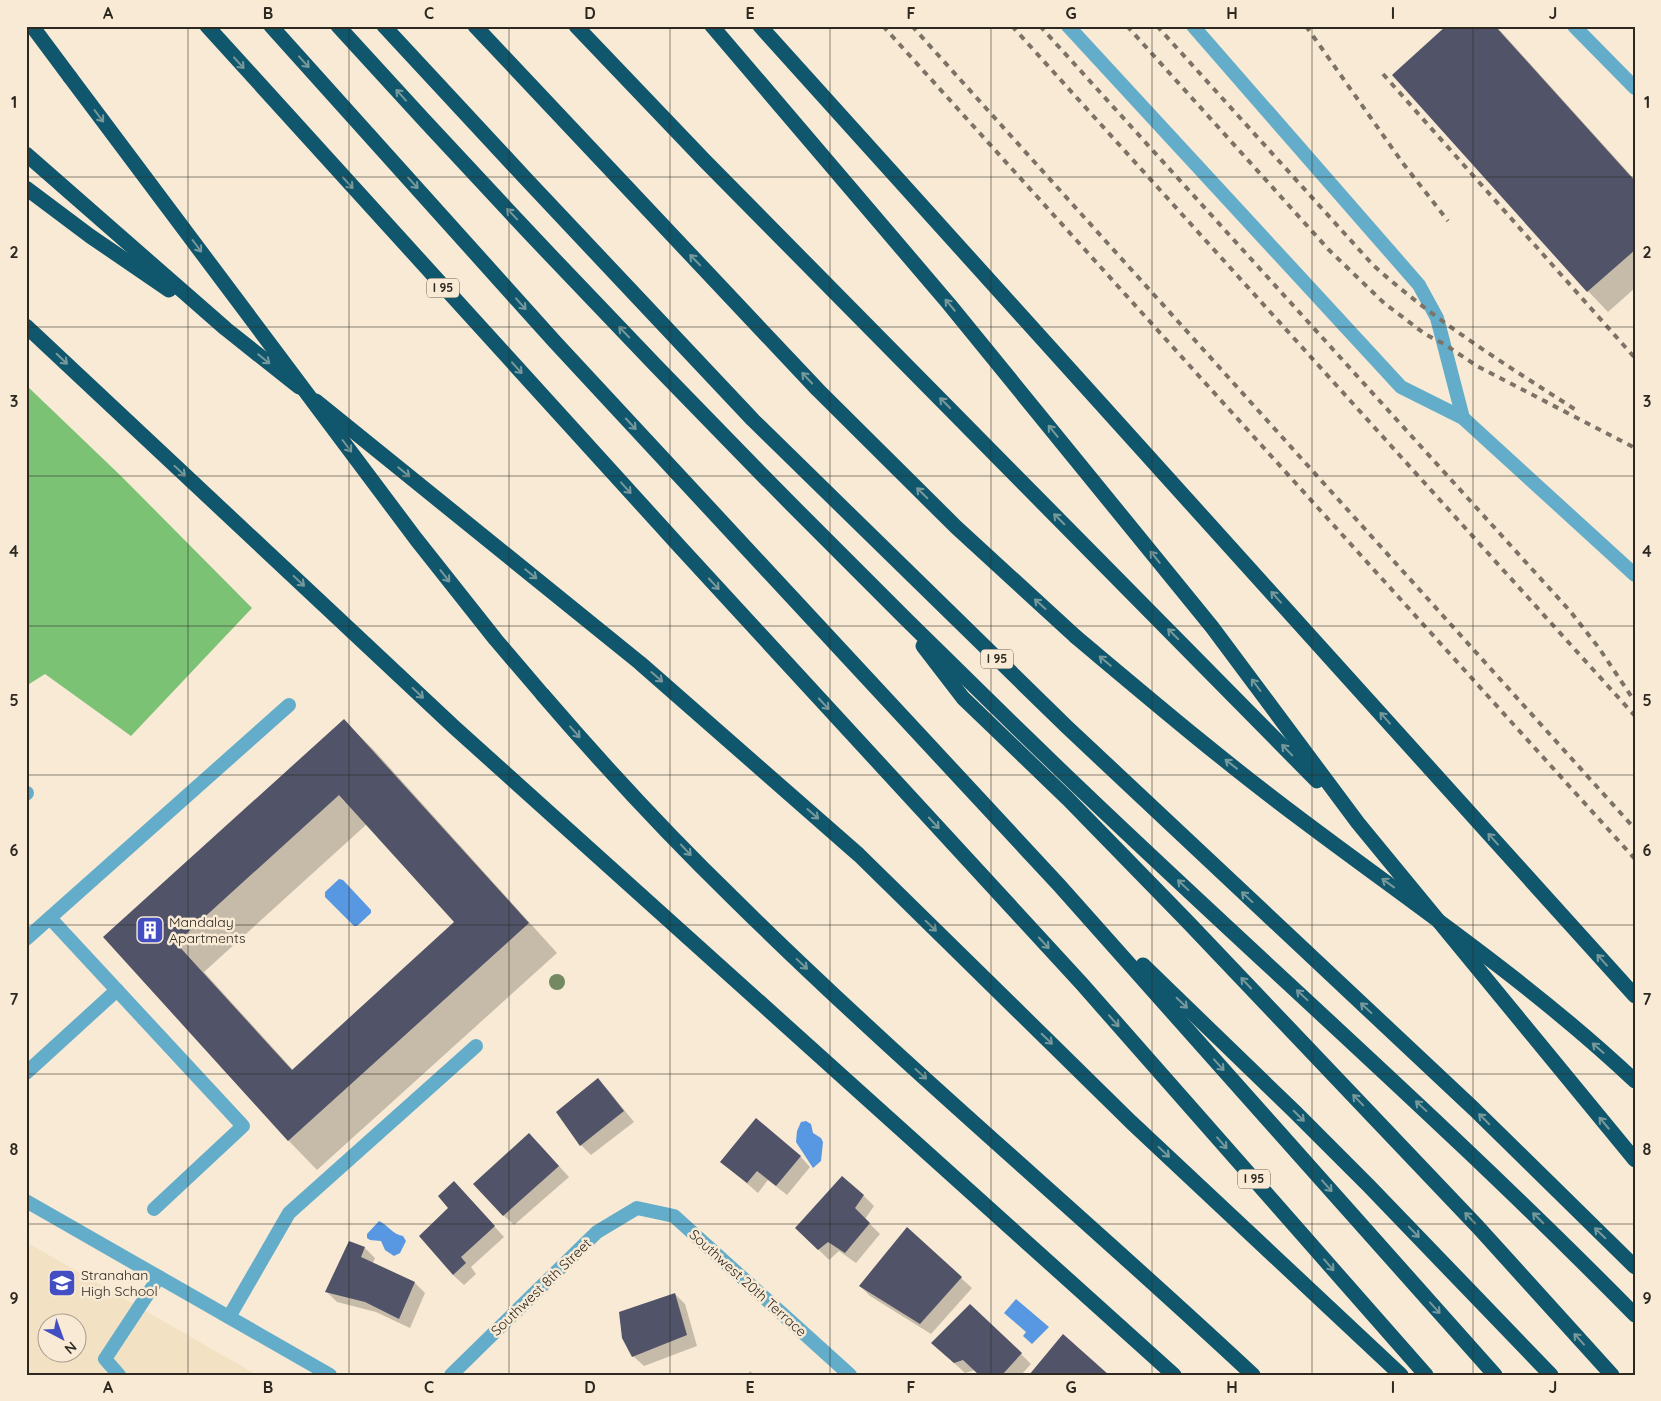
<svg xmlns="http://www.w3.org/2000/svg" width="1661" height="1401" font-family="Quicksand,sans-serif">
<rect width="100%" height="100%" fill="#f8ead4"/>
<!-- built -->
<path fill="#f3e1c4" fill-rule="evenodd" d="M 26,1242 L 257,1375 L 26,1375 ZM 48,1324 L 78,1324 L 78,1354 L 48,1354 Z"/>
<!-- forest -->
<path fill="#7bc275" d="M 26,385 L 121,476 L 252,608 L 131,736 L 45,674 L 26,686 Z"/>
<!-- water -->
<g fill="#5897e1">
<path d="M 339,879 L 343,880 L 371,910 L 371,913 L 357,926 L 354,926 L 325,897 L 325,892 Z"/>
<path d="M 806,1121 L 811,1124 L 813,1133 L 821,1138 L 823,1142 L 821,1161 L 813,1168 L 796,1142 L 797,1131 L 801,1122 Z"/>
<path d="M 379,1221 C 388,1225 392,1234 403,1236 L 406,1241 L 400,1253 L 394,1256 L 385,1250 L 381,1241 L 370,1240 L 367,1238 L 367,1234 Z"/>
<path d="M 1016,1299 L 1049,1327 L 1032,1344 L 1023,1336 L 1026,1332 L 1004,1313 Z"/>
</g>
<!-- shadow -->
<g fill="#0003" fill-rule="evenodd">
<path d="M 1448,26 L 1496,26 L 1635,180 L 1635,288 L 1608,312 L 1588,291 L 1394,75 Z"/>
<path d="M 344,721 L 373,749 L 557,953 L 317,1170 L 289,1141 L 104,937 ZM 367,824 L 456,922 L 293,1070 L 204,972 Z"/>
<path d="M 598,1080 L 608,1090 L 634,1122 L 591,1155 L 581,1145 L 557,1112 Z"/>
<path d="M 539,1144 L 569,1177 L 514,1225 L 503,1215 Z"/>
<path d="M 800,1156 L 810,1167 L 787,1195 L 768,1180 L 758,1193 L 722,1162 Z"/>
<path d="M 464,1193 L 504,1237 L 471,1267 L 476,1274 L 464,1285 L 453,1275 Z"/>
<path d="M 864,1196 L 874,1206 L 865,1219 L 880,1234 L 856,1263 L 839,1251 L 829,1260 L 797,1228 Z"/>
<path d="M 907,1229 L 972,1288 L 931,1334 L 870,1296 L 860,1286 Z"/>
<path d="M 365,1248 L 375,1258 L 373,1263 L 415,1283 L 425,1293 L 410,1328 L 376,1312 L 337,1302 L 327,1292 Z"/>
<path d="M 675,1294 L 685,1304 L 697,1346 L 644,1366 L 633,1356 Z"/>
<path d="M 932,1343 L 1021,1354 L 1031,1364 L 1021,1375 L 980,1375 L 975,1370 L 965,1373 Z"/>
<path d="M 750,1371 L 754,1375 L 747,1375 Z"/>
</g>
<!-- building -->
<g fill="#515368" fill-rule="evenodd">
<path d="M 1446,26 L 1495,26 L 1635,181 L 1635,250 L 1587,292 L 1392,75 Z"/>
<path d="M 344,719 L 529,923 L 288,1141 L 103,937 ZM 339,795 L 454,922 L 292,1070 L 176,943 Z"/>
<path d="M 598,1078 L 624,1111 L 580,1146 L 556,1112 Z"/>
<path d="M 756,1118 L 801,1156 L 776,1186 L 757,1171 L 747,1183 L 720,1162 Z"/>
<path d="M 529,1133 L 559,1166 L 503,1216 L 473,1184 Z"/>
<path d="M 842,1176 L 864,1195 L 855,1208 L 870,1223 L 845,1253 L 828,1242 L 818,1250 L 795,1228 Z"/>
<path d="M 454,1181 L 495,1226 L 461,1257 L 466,1263 L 453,1275 L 419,1236 L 448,1208 L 438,1196 Z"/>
<path d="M 907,1227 L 962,1277 L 920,1324 L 859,1286 Z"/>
<path d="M 349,1241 L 365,1247 L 361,1257 L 415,1282 L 399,1319 L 365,1302 L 325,1292 Z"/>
<path d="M 675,1293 L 687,1335 L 632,1357 L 622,1338 L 619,1312 Z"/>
<path d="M 970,1304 L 1022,1353 L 1002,1375 L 979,1375 L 963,1360 L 954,1363 L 931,1343 Z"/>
<path d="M 1063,1334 L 1109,1375 L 1029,1375 Z"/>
</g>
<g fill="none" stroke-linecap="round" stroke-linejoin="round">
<!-- service -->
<g stroke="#63adca" stroke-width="14">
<path d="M 1068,26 L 1401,387 L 1463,418 L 1635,575"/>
<path d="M 1193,26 L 1419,285 L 1437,318 L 1463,418"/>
<path d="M 1574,26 L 1635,88"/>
<path d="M 50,918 L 243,1126 L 154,1209"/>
<path d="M 26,939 L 289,705"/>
<path d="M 26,1073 L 117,990"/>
<path d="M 229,1317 L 289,1213 L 476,1046"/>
<path d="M 119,1375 L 105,1359 L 159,1277"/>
</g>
<!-- minor -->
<g stroke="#63adca" stroke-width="14">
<path d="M 26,794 L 27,793"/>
<path d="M 26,1201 L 330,1375"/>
<path d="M 451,1375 L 597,1232 L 637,1208 L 674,1216 L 850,1375"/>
</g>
<!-- motorway -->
<g stroke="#10576e" stroke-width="15">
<path d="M 32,26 L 70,77"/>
<path d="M 207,26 L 681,548 L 1082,984 L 1426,1375"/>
<path d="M 271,26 L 555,342 L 1059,885 L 1495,1375"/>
<path d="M 338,26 C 575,287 821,540 1075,784 C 1261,962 1454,1131 1635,1315"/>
<path d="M 384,26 L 527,180 L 753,420 L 1067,727 L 1474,1109 L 1635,1267"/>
<path d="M 475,26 L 818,390 L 956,527 L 1076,637"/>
<path d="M 576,26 L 705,161 L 1317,781"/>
<path d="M 712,26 L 949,304 L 1212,627 L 1358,823 L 1635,1160"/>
<path d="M 760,26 L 1635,996"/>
<path d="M 26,154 L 226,329 L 299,387"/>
<path d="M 26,188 L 90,236 L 169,290"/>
<path d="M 26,326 L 454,727 L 1174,1375"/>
<path d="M 316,401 L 640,663 L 859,855 L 1131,1122 L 1401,1375"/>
<path d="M 923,646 L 963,698 L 1068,799 L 1186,920 L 1478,1227 L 1612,1375"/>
<path d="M 543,695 C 604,766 668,835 735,900 C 902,1065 1082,1215 1253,1375"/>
<path d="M 1143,965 L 1295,1112 L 1368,1185 L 1551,1375"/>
</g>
<!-- rail -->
<g stroke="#7c7366" stroke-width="4" stroke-dasharray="6 6" stroke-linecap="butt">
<path d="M 883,26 L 1635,859"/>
<path d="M 912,26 L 1635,829"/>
<path d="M 1012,26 L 1635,716"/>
<path d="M 1040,26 L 1570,611 L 1599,648 L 1635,702"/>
<path d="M 1127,26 L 1329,250 L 1384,303 L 1425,334 L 1444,344 L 1477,366 L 1635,448"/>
<path d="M 1157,26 L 1373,265 C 1435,321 1506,365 1576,410"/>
<path d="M 1306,26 L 1402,162 L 1448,221"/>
<path d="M 1383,74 L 1635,358"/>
</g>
<!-- motorway-bridge -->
<g stroke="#10576e" stroke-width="15">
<path d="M 70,77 L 416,539 L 496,640 L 543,695"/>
<path d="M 1076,637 C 1150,699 1224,762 1302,820 C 1415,905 1532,984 1635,1081"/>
</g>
</g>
<!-- trees -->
<circle fill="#728962" cx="557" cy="982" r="8"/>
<!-- one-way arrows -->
<defs><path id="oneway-shaft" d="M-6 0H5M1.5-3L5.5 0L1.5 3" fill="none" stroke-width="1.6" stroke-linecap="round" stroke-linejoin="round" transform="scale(1.25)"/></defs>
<g stroke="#78999c">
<use href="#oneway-shaft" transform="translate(304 62) rotate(48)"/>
<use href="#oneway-shaft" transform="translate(239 63) rotate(48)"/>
<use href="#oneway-shaft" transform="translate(401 95) rotate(-132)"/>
<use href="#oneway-shaft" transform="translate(99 116) rotate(53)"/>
<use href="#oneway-shaft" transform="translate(348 183) rotate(48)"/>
<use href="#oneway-shaft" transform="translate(413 183) rotate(48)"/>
<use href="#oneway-shaft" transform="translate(512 214) rotate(-134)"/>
<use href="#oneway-shaft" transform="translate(197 246) rotate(53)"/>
<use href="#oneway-shaft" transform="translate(695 260) rotate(-134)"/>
<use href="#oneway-shaft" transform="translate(521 304) rotate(48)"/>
<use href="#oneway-shaft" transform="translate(950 305) rotate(-130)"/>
<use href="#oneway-shaft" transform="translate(624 332) rotate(-134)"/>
<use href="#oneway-shaft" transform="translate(62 359) rotate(44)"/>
<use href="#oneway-shaft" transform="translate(264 359) rotate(39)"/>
<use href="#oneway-shaft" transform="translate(517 368) rotate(48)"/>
<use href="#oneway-shaft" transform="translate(807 378) rotate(-133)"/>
<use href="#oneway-shaft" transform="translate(945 403) rotate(-135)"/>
<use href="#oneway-shaft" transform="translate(631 424) rotate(47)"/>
<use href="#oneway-shaft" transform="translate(1053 431) rotate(-129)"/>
<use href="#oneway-shaft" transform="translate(347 446) rotate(53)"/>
<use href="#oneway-shaft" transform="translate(180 471) rotate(43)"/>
<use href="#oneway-shaft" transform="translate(404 472) rotate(39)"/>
<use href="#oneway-shaft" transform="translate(626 488) rotate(48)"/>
<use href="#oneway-shaft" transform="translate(922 493) rotate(-135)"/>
<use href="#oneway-shaft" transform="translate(1059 519) rotate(-135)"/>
<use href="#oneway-shaft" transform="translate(1155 557) rotate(-129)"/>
<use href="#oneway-shaft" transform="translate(531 574) rotate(39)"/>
<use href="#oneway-shaft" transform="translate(445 576) rotate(52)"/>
<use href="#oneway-shaft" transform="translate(299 581) rotate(43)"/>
<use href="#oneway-shaft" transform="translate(714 584) rotate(47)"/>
<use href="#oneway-shaft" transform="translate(1276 597) rotate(-132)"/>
<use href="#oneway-shaft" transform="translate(1040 604) rotate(-138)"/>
<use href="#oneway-shaft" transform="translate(1173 634) rotate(-135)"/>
<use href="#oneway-shaft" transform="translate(1105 661) rotate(-140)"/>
<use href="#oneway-shaft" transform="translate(657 677) rotate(41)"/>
<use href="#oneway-shaft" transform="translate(1256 685) rotate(-127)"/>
<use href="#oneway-shaft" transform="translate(418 693) rotate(43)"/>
<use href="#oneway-shaft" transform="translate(824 704) rotate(47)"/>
<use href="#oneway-shaft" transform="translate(1385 718) rotate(-132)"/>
<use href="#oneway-shaft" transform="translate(575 732) rotate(49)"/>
<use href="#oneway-shaft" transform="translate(1287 750) rotate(-134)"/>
<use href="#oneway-shaft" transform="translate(1231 764) rotate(-142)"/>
<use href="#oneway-shaft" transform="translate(813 814) rotate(41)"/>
<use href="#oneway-shaft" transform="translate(934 823) rotate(47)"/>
<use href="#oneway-shaft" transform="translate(1493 839) rotate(-132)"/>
<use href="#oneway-shaft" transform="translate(686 850) rotate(47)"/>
<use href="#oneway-shaft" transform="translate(1388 883) rotate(-144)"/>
<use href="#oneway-shaft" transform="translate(1183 885) rotate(-137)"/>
<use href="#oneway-shaft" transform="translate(1247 897) rotate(-137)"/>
<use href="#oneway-shaft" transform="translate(931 926) rotate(44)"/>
<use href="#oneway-shaft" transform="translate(1044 943) rotate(47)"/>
<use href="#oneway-shaft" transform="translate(1602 960) rotate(-132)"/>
<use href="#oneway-shaft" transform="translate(802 964) rotate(43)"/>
<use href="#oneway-shaft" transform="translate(1246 983) rotate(-133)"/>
<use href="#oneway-shaft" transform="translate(1302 995) rotate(-137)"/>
<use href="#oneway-shaft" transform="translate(1182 1003) rotate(44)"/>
<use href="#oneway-shaft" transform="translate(1366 1008) rotate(-137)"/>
<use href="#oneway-shaft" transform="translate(1114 1021) rotate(49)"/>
<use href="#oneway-shaft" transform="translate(1047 1039) rotate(44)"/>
<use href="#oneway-shaft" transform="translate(1598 1048) rotate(-139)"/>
<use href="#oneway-shaft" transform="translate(1219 1065) rotate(48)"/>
<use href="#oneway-shaft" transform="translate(921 1074) rotate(42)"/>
<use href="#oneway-shaft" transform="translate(1358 1100) rotate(-134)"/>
<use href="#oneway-shaft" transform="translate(1421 1106) rotate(-137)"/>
<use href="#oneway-shaft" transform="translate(1299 1116) rotate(45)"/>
<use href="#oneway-shaft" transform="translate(1484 1119) rotate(-135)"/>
<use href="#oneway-shaft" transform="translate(1604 1123) rotate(-130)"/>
<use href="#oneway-shaft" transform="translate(1222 1143) rotate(49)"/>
<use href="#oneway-shaft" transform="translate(1164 1152) rotate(43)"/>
<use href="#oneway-shaft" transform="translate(1327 1186) rotate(48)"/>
<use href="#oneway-shaft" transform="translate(1470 1218) rotate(-133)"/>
<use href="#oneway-shaft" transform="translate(1538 1218) rotate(-135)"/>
<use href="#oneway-shaft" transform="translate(1414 1232) rotate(46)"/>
<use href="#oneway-shaft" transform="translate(1600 1233) rotate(-136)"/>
<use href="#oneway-shaft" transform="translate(1329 1265) rotate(49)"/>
<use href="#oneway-shaft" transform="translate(1435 1308) rotate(48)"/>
<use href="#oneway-shaft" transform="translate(1579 1339) rotate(-132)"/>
</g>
<!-- grid -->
<path fill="none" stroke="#2d2820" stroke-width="1" stroke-opacity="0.55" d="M 188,26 L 188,1375M 349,26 L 349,1375M 509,26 L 509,1375M 670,26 L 670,1375M 830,26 L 830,1375M 991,26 L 991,1375M 1152,26 L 1152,1375M 1312,26 L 1312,1375M 1473,26 L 1473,1375M 26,177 L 1635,177M 26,327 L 1635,327M 26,476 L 1635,476M 26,626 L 1635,626M 26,775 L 1635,775M 26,925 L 1635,925M 26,1074 L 1635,1074M 26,1224 L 1635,1224"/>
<!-- icons -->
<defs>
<g id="building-square" transform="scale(1.4375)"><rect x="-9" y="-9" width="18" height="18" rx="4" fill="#424ec2" stroke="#f8ead4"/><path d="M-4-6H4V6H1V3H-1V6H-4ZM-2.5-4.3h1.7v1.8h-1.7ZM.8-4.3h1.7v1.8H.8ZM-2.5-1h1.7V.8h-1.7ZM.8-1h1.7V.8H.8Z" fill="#fff"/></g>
<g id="school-square" transform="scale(1.4375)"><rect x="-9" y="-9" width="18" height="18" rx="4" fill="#424ec2" stroke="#f8ead4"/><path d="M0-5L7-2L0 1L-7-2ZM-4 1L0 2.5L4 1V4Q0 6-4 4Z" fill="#fff"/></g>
</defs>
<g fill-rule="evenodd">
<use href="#building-square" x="150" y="930"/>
<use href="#school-square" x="62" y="1283"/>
</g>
<g text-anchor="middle" stroke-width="5" stroke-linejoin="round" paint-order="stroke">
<!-- shield labels -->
<g fill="#f8ead4" stroke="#6a6256" stroke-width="1">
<rect x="427" y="278.5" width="32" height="19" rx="4"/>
<rect x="981" y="649.5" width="32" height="19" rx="4"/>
<rect x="1238" y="1169.5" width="32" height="19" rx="4"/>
</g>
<g font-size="12" font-weight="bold" fill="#2d2820">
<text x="443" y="292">I 95</text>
<text x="997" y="663">I 95</text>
<text x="1254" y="1183">I 95</text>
</g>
<!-- poi labels -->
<g font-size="14" fill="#2d2820" stroke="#f8ead4" text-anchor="start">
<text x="169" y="927">Mandalay<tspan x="169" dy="16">Apartments</tspan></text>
<text x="81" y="1280">Stranahan<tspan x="81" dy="16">High School</tspan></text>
</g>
<!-- street labels -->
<g font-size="14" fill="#2d2820" stroke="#f8ead4">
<text transform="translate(748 1283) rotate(42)" y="5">Southwest 20th Terrace</text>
<text transform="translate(541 1287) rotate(-44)" y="5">Southwest 8th Street</text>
</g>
</g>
<!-- border -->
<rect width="1661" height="1401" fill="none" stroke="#f8ead4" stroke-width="55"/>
<!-- north arrow -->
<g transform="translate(62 1338) rotate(139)"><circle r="24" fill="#f8ead4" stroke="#a79c8c"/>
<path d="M0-4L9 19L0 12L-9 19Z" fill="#424ec2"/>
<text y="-8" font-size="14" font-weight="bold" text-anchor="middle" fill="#2d2820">N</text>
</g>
<rect x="28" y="28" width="1606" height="1346" fill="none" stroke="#2d2820" stroke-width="2"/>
<g font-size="16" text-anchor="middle" font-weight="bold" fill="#2d2820">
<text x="108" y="19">A</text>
<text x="268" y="19">B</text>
<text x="429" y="19">C</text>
<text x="590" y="19">D</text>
<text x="750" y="19">E</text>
<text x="911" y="19">F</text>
<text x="1071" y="19">G</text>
<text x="1232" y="19">H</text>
<text x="1393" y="19">I</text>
<text x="1553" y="19">J</text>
<text x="14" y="108">1</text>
<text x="1647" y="108">1</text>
<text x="14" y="258">2</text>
<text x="1647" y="258">2</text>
<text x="14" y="407">3</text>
<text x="1647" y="407">3</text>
<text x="14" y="557">4</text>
<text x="1647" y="557">4</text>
<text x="14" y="706">5</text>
<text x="1647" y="706">5</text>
<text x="14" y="856">6</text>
<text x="1647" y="856">6</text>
<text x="14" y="1005">7</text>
<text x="1647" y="1005">7</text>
<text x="14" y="1155">8</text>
<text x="1647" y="1155">8</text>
<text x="14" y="1304">9</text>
<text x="1647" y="1304">9</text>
<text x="108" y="1393">A</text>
<text x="268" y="1393">B</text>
<text x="429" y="1393">C</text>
<text x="590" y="1393">D</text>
<text x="750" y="1393">E</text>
<text x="911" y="1393">F</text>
<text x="1071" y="1393">G</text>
<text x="1232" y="1393">H</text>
<text x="1393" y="1393">I</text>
<text x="1553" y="1393">J</text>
</g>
</svg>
